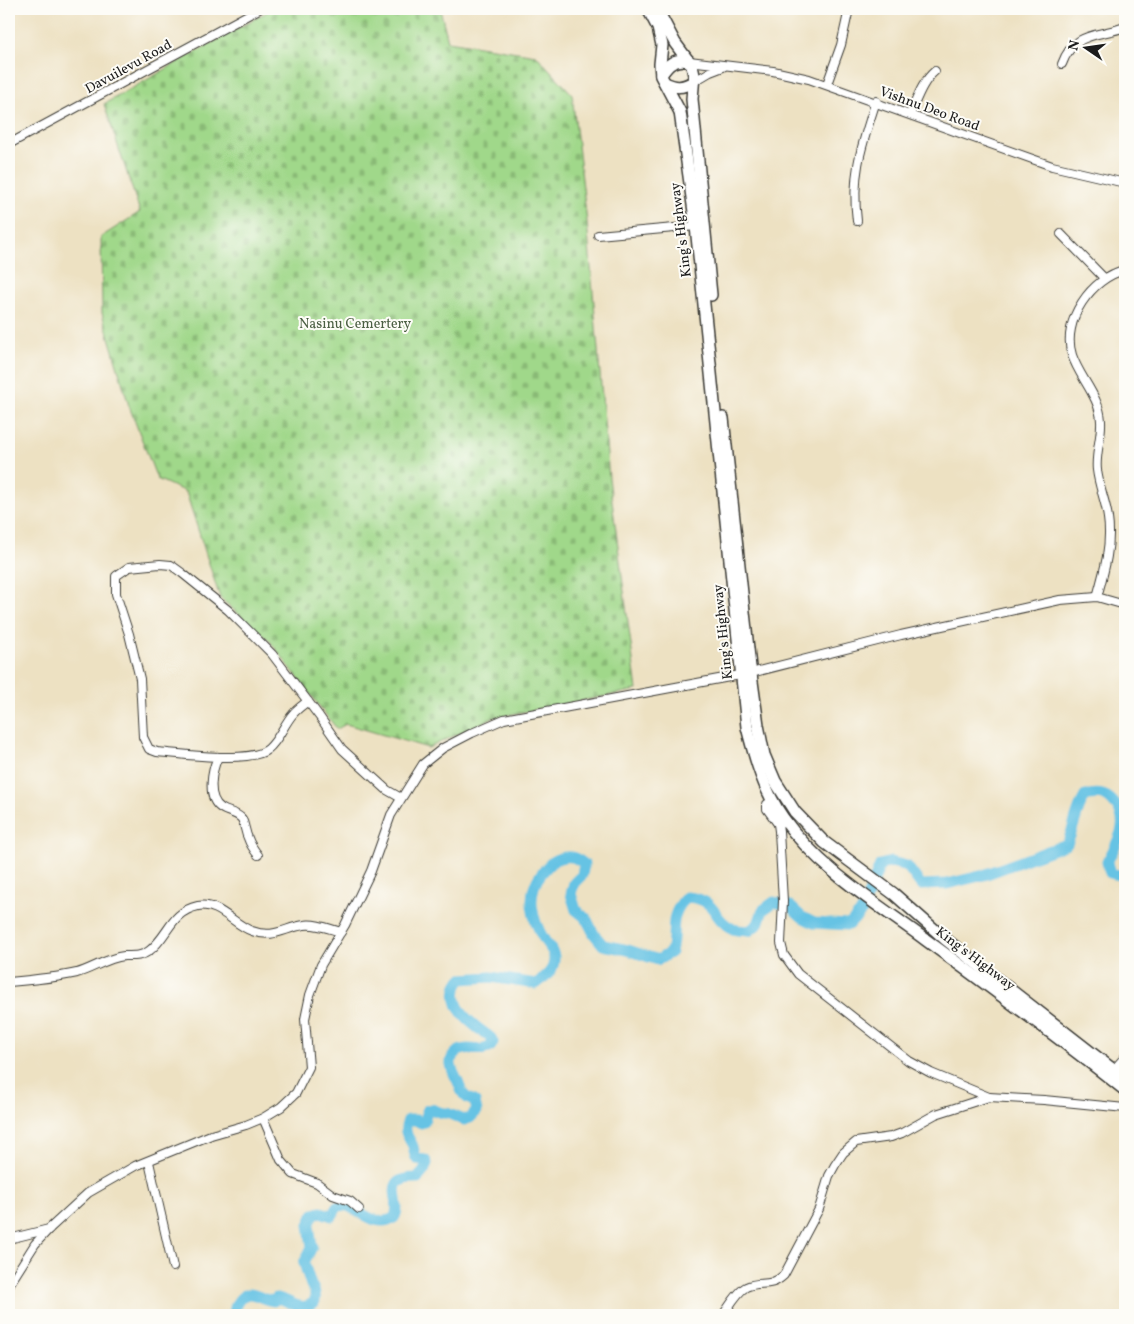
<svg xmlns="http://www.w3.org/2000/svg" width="1134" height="1324" font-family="Vollkorn,serif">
<defs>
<pattern id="cemetery-stones" width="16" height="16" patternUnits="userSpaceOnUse" patternTransform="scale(1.25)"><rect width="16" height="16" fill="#a0d88a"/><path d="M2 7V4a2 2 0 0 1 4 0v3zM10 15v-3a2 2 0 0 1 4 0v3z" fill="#89b976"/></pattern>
</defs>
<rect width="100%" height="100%" fill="#fdfcf7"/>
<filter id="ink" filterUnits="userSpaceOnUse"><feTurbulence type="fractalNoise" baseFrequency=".02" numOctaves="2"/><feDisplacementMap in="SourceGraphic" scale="10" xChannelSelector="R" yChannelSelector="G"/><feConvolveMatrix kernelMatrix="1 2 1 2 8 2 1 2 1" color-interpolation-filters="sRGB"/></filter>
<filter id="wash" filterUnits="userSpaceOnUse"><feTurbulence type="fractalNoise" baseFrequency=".0096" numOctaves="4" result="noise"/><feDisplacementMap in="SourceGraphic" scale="20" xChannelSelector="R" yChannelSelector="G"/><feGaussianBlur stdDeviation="1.12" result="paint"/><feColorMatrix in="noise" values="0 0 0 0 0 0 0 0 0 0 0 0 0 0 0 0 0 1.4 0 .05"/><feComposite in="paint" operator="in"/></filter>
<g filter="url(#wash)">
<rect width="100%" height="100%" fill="#ede1c2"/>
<!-- cemetery -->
<path fill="url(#cemetery-stones)" stroke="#5e7a53" d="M 272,9 L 440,9 L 448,41 L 536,55 L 572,94 L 587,222 L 609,478 L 637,690 L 492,718 L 428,748 L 346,724 L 337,729 L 269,640 L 220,598 L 186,492 L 157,479 L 129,406 L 102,313 L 101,237 L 140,212 L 104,104 Z"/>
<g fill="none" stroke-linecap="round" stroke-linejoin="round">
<!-- river -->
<path stroke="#66c3e4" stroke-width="11" d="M 234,1315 C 234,1309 235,1305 239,1300 C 250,1286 261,1301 274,1301 L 276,1298 C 292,1300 301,1314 315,1301 C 316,1295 315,1290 311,1285 L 304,1263 L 312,1247 L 309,1225 L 314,1214 L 321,1212 L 332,1216 L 337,1207 C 353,1198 370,1231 394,1218 C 405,1202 378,1177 418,1178 L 424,1171 L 427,1163 L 425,1160 L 417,1159 C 413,1154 415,1149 412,1144 C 407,1135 403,1131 408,1120 L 416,1120 L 421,1123 L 424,1122 L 427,1110 L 431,1109 L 442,1113 L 447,1113 L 464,1120 L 470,1118 L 477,1111 L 475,1102 C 472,1100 468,1099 465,1096 C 461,1092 460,1087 458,1082 C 454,1073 446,1062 455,1054 C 465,1043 480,1055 491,1046 L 493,1042 L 491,1038 C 477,1027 451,1012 456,989 C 456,986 459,982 461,979 L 491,977 L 536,984 C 545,977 555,971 554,957 C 554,951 548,946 545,941 C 532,920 525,893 542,873 C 547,867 552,860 560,858 C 570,855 576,857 584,864 L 582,875 L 574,883 L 571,894 L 576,910 L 586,918 L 594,934 L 603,945 L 628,950 L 658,960 L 671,952 C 677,927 667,920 686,897 C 719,899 710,918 733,929 C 737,931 744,930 749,931 L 758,924 L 763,910 L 774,902 L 790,906 L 802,917 L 814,923 L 849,925 L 862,911 L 880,865 L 891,862 L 907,866 L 921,885 L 947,884 L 984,875 L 1067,844 C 1074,828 1076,811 1085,796 C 1096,793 1105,793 1113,802 C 1132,821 1118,841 1107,862 L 1110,873 L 1119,875 L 1125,873"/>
</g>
</g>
<g filter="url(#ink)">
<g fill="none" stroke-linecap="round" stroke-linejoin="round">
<!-- minor casing -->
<g stroke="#3b3a35" stroke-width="10">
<g id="minor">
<path d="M 689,61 L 773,71 L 809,79 L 1052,166 L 1125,183"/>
<path d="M 1062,64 C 1074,31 1098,37 1125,27"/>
<path d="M 693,82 L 710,72 L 723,67"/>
<path d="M 827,84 L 841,45 L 849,9"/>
<path d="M 910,114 C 917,99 922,82 935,71"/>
<path d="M 9,144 L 259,9"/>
<path d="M 857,221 C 851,174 862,145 876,101"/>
<path d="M 1061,234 L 1104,278"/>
<path d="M 598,235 L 696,226"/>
<path d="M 1097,597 C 1104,572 1112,545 1108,518 C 1106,502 1099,487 1097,470 C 1095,454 1102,437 1101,421 C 1100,397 1079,377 1072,355 C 1061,321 1092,277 1125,270"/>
<path d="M 308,701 C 303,705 297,709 293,714 C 284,724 279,740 268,749 C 251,764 181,754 157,752 L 149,749 L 143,737 L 140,679 L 129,634 L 116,594 L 116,576 L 129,567 L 160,564 L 171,565 L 182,573 L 228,610 L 272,654 L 319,716 L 342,749 L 387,790 L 401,798"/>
<path d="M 218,757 C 212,770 206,798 221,808 C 228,813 237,812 242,819 C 245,825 245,832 248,838 C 250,844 254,850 258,855"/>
<path d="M 773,801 L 767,804 L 767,809 L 778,824 L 779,831 L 783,901 L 781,943 L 784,955 L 798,974 L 909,1061 L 931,1073 L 989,1097"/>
<path d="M 9,982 C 32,980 54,978 77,973 C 92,969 107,958 124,956 C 133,956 141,957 149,951 C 169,936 170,912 198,906 C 219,902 234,925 252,931 C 274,939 284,928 304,925 C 315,923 330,929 341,932"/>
<path d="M 1111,1073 L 1125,1057"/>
<path d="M 263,1118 L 281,1160 L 293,1174 L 317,1183 L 333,1195 L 350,1201 L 359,1209"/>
<path d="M 149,1162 L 173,1267"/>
<path d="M 9,1239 L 49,1229"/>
<path d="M 9,1285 L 35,1244 L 49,1229 L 88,1193 L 135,1166 L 211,1135 L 246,1125 L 263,1118 L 281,1107 L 296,1093 L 309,1067 L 305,1019 L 310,995 L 321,965 L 345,925 L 371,871 L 391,815 L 423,764 L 443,748 L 472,733 L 504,719 L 751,673 L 901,635 L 1060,600 L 1097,597 L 1125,605"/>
<path d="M 723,1315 C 729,1307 737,1292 746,1287 C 761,1280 769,1289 784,1275 L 819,1209 L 829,1176 L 835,1165 L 843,1153 L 856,1142 L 891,1137 L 902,1133 L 936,1114 L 989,1097 L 1044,1100 L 1125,1108"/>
</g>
</g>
<!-- highway casing -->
<g stroke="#3b3a35" stroke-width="14">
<g id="highway">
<path d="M 648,9 L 658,28 L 662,45 L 660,64 L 661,76 L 680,112 L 696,226 L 747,727 C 755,759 764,791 783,818 C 819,869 876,903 926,940 C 993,989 1060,1038 1125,1090"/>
<path d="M 657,9 L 675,43 L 692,66 L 694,75 L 692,99 L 711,295"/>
<path d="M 661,75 C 668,64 675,58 689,61"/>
<path d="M 665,83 C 676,88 682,88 693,82"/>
<path d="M 723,418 L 750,667 L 758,725 L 764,755 L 775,781 L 795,812 L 824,842 L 894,894 L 945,939 L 1125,1079"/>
</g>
</g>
<!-- minor -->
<use href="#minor" stroke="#fff" stroke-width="8"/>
<!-- highway -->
<use href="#highway" stroke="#fff" stroke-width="11"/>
</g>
</g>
<g text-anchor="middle" stroke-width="4" stroke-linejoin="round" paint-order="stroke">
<!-- street labels -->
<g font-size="14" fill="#1c1c1c" stroke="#fdfcf7">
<text transform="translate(128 66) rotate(-29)" y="5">Davuilevu Road</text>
<text transform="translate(930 108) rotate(20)" y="5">Vishnu Deo Road</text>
<text transform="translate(680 230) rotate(-97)" y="5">King's Highway</text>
<text transform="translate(722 632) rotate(-96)" y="5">King's Highway</text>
<text transform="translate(976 958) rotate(37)" y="5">King's Highway</text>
</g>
<!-- park labels -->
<g font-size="14" fill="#4a5e42" stroke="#fdfcf7">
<text x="355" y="328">Nasinu Cemertery</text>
</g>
</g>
<!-- margin -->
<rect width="1134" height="1324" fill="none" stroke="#fdfcf7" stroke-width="30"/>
<!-- north arrow -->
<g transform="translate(1086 48) rotate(283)" stroke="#fdfcf7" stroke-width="4" paint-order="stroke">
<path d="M0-4L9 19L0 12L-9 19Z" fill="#1c1c1c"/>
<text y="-8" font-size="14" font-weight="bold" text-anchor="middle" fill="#1c1c1c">N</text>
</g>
</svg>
